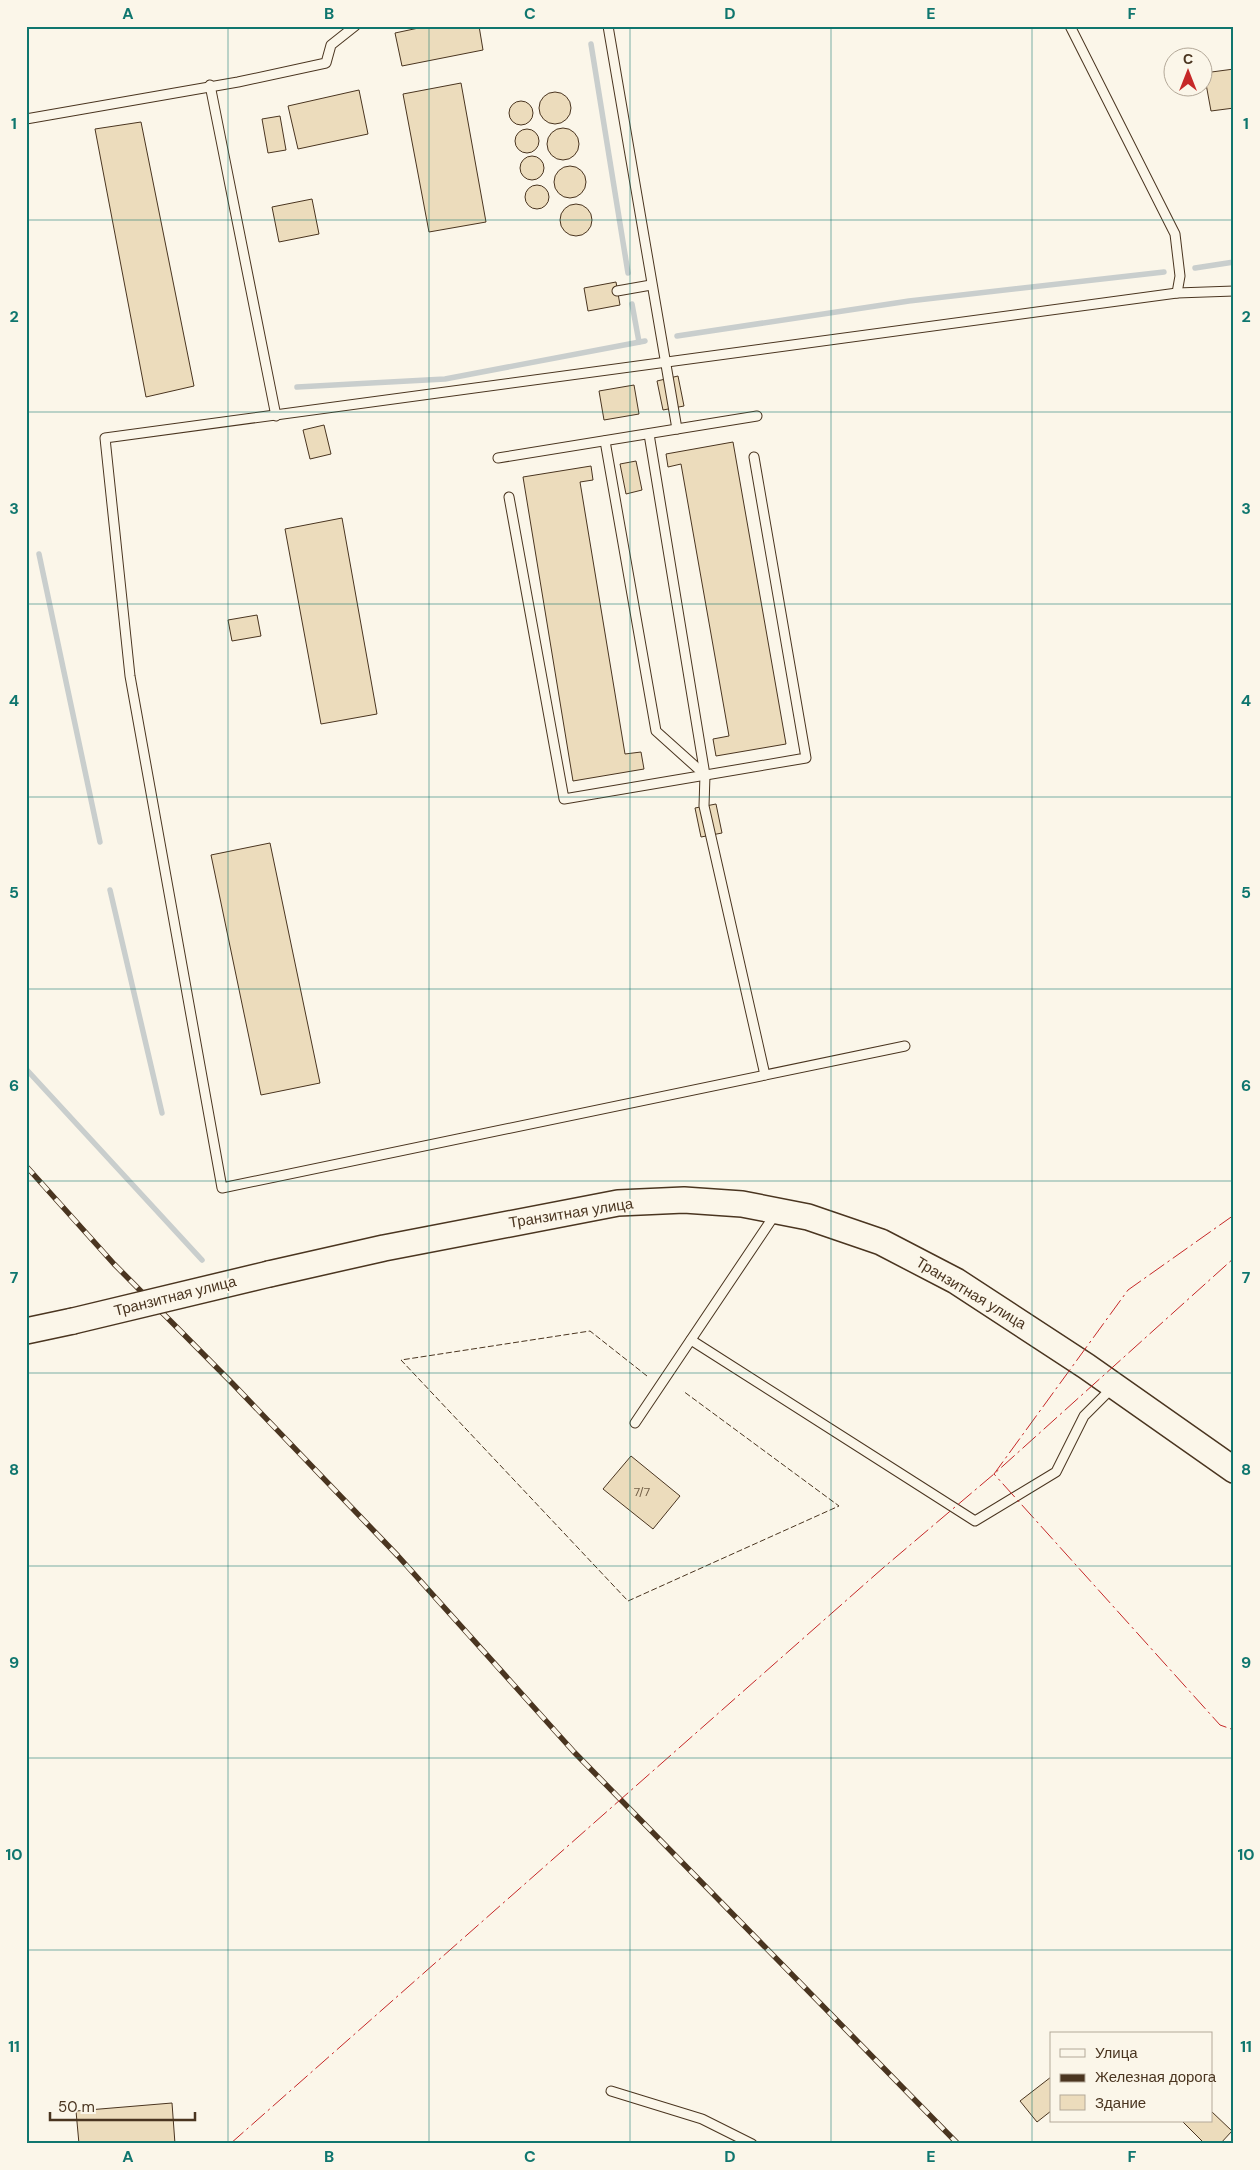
<svg xmlns="http://www.w3.org/2000/svg" width="1260" height="2170" font-family="'DM Sans',sans-serif">
<rect width="100%" height="100%" fill="#fbf6e9"/>
<g fill="none" stroke-linecap="round" stroke-linejoin="round">
<!-- stream -->
<g stroke="#c9cecd" stroke-width="5.5">
<path d="M 591,44 L 628,273"/>
<path d="M 1195,268 L 1234,262"/>
<path d="M 632,304 L 639,342"/>
<path d="M 677,336 L 909,301 L 1164,272"/>
<path d="M 297,387 L 445,379 L 645,341"/>
<path d="M 39,554 L 100,842"/>
<path d="M 110,890 L 162,1113"/>
<path d="M 26,1069 L 202,1260"/>
</g>
</g>
<!-- building -->
<g fill="#ecdcbc" stroke="#4a3520">
<path d="M 428,26 L 479,26 L 483,50 L 402,66 L 395,33 Z"/>
<path d="M 1234,69 L 1234,108 L 1211,111 L 1204,73 Z"/>
<path d="M 461,83 L 486,222 L 429,232 L 403,94 Z"/>
<path d="M 359,90 L 368,134 L 298,149 L 288,106 Z"/>
<circle cx="555" cy="108" r="16"/>
<circle cx="521" cy="113" r="12"/>
<path d="M 280,116 L 286,150 L 268,153 L 262,119 Z"/>
<path d="M 141,122 L 194,386 L 146,397 L 95,129 Z"/>
<circle cx="563" cy="144" r="16"/>
<circle cx="527" cy="141" r="12"/>
<circle cx="532" cy="168" r="12"/>
<circle cx="570" cy="182" r="16"/>
<circle cx="537" cy="197" r="12"/>
<path d="M 312,199 L 319,234 L 279,242 L 272,207 Z"/>
<circle cx="576" cy="220" r="16"/>
<path d="M 616,282 L 620,305 L 588,311 L 584,288 Z"/>
<path d="M 678,376 L 684,406 L 663,410 L 657,381 Z"/>
<path d="M 634,385 L 639,414 L 604,420 L 599,391 Z"/>
<path d="M 324,425 L 331,454 L 310,459 L 303,430 Z"/>
<path d="M 733,442 L 786,744 L 716,756 L 713,739 L 729,736 L 681,464 L 668,467 L 666,454 Z"/>
<path d="M 636,461 L 642,490 L 626,494 L 620,464 Z"/>
<path d="M 591,466 L 593,480 L 580,482 L 625,754 L 641,752 L 644,769 L 573,781 L 523,477 Z"/>
<path d="M 342,518 L 377,714 L 321,724 L 285,529 Z"/>
<path d="M 257,615 L 261,636 L 232,641 L 228,620 Z"/>
<path d="M 716,804 L 722,833 L 701,837 L 695,808 Z"/>
<path d="M 270,843 L 320,1083 L 261,1095 L 211,855 Z"/>
<path d="M 631,1456 L 680,1496 L 653,1529 L 603,1489 Z"/>
<path d="M 1051,2077 L 1051,2111 L 1037,2122 L 1020,2101 Z"/>
<path d="M 172,2103 L 175,2144 L 79,2144 L 76,2111 Z"/>
<path d="M 1211,2111 L 1232,2131 L 1220,2144 L 1205,2144 L 1182,2121 L 1211,2121 Z"/>
</g>
<g fill="none" stroke-linecap="round" stroke-linejoin="round">
<!-- lane casing -->
<g stroke="#4a3520" stroke-width="11">
<g id="lane">
<path d="M 608,26 L 677,429"/>
<path d="M 1070,26 L 1175,234 L 1180,276 L 1177,293"/>
<path d="M 210,85 L 276,416"/>
<path d="M 26,119 L 238,82 L 326,63 L 331,45 L 355,26"/>
<path d="M 617,291 L 651,285"/>
<path d="M 649,434 L 705,775 L 704,806 L 765,1075"/>
<path d="M 605,441 L 656,731 L 705,775"/>
<path d="M 498,458 L 757,416"/>
<path d="M 509,497 L 564,799 L 806,758 L 754,457"/>
<path d="M 905,1046 L 222,1188 L 130,676 L 105,438 L 1177,293 L 1234,291"/>
<path d="M 691,1340 L 975,1521 L 1056,1472 L 1084,1416 L 1113,1387"/>
<path d="M 635,1423 L 776,1213"/>
<path d="M 611,2091 L 702,2119 L 752,2144"/>
</g>
</g>
<!-- secondary casing -->
<g stroke="#4a3520" stroke-width="28">
<g id="secondary">
<path d="M 269,1274 L 384,1248 L 618,1203 L 684,1200 L 742,1204 L 808,1217 L 881,1242 L 956,1281 L 1086,1366 L 1234,1470"/>
<path d="M 26,1331 L 73,1321"/>
</g>
</g>
<!-- lane -->
<use href="#lane" stroke="#fbf6e9" stroke-width="9"/>
<!-- secondary -->
<use href="#secondary" stroke="#fbf6e9" stroke-width="25"/>
<!-- rail casing -->
<g stroke="#4a3520" stroke-width="5.5">
<path id="rail" d="M 26,1166 L 114,1264 L 233,1384 L 398,1556 L 574,1752 L 958,2144"/>
</g>
<!-- rail -->
<use href="#rail" stroke="#fbf6e9" stroke-width="4" stroke-dasharray="11" stroke-linecap="butt"/>
<!-- secondary-bridge casing -->
<g stroke="#4a3520" stroke-width="28" stroke-linecap="butt">
<path id="secondary-bridge" d="M 73,1321 L 269,1274"/>
</g>
<!-- secondary-bridge -->
<use href="#secondary-bridge" stroke="#fbf6e9" stroke-width="25"/>
<!-- fence -->
<path stroke="#4a3520" stroke-width="1" stroke-dasharray="6 2.5" stroke-linecap="butt" d="M 647,1376 L 590,1331 L 401,1360 L 628,1601 L 839,1506 L 683,1391"/>
<!-- power -->
<g stroke="#c62828" stroke-width="1" stroke-dasharray="18 4 2.5 4" stroke-linecap="butt">
<path d="M 1234,1215 L 1128,1290 L 994,1474 L 1220,1725 L 1234,1730"/>
<path d="M 230,2144 L 883,1568 L 994,1474 L 1234,1258"/>
</g>
</g>
<!-- grid -->
<path fill="none" stroke="#0f766e" stroke-width="1" stroke-opacity="0.55" d="M 228,26 L 228,2144M 429,26 L 429,2144M 630,26 L 630,2144M 831,26 L 831,2144M 1032,26 L 1032,2144M 26,220 L 1234,220M 26,412 L 1234,412M 26,604 L 1234,604M 26,797 L 1234,797M 26,989 L 1234,989M 26,1181 L 1234,1181M 26,1373 L 1234,1373M 26,1566 L 1234,1566M 26,1758 L 1234,1758M 26,1950 L 1234,1950"/>
<g text-anchor="middle" stroke-width="4" stroke-linejoin="round" paint-order="stroke">
<!-- number labels -->
<g font-size="12" fill="#725f47">
<text x="642" y="1496">7/7</text>
</g>
<!-- street labels -->
<g font-size="15" fill="#4a3520" stroke="#fbf6e9">
<text transform="translate(571 1213) rotate(-9)" y="5">Транзитная улица</text>
<text transform="translate(971 1293) rotate(31)" y="5">Транзитная улица</text>
<text transform="translate(175 1296) rotate(-14)" y="5">Транзитная улица</text>
</g>
</g>
<!-- border -->
<rect width="1260" height="2170" fill="none" stroke="#fbf6e9" stroke-width="55"/>
<!-- legend -->
<rect x="1050" y="2032" width="162" height="90" fill="#fbf6e9" stroke="#b4a999"/>
<rect x="1060" y="2049" width="25" height="8" fill="#fbf6e9" stroke="#b4a999"/>
<text x="1095" y="2058" font-size="15" fill="#4a3520">Улица</text>
<rect x="1060" y="2074" width="25" height="8" fill="#4a3520" stroke="#b4a999"/>
<text x="1095" y="2082" font-size="15" fill="#4a3520">Железная дорога</text>
<rect x="1060" y="2095" width="25" height="15" fill="#ecdcbc" stroke="#b4a999"/>
<text x="1095" y="2108" font-size="15" fill="#4a3520">Здание</text>
<!-- north arrow -->
<g transform="translate(1188 72)"><circle r="24" fill="#fbf6e9" stroke="#b4a999"/>
<path d="M0-4L9 19L0 12L-9 19Z" fill="#c62828"/>
<text y="-8" font-size="14" font-weight="bold" text-anchor="middle" fill="#4a3520">С</text>
</g>
<!-- scale -->
<path d="M50 2112v8h145v-8" fill="none" stroke="#4a3520" stroke-width="2.5"/>
<text x="58" y="2112" font-size="15" fill="#4a3520" stroke="#fbf6e9" stroke-width="4" paint-order="stroke">50 m</text>
<rect x="28" y="28" width="1204" height="2114" fill="none" stroke="#0f766e" stroke-width="2"/>
<g font-size="16" text-anchor="middle" font-weight="bold" fill="#0f766e">
<text x="128" y="19">A</text>
<text x="329" y="19">B</text>
<text x="530" y="19">C</text>
<text x="730" y="19">D</text>
<text x="931" y="19">E</text>
<text x="1132" y="19">F</text>
<text x="14" y="129">1</text>
<text x="1246" y="129">1</text>
<text x="14" y="322">2</text>
<text x="1246" y="322">2</text>
<text x="14" y="514">3</text>
<text x="1246" y="514">3</text>
<text x="14" y="706">4</text>
<text x="1246" y="706">4</text>
<text x="14" y="898">5</text>
<text x="1246" y="898">5</text>
<text x="14" y="1091">6</text>
<text x="1246" y="1091">6</text>
<text x="14" y="1283">7</text>
<text x="1246" y="1283">7</text>
<text x="14" y="1475">8</text>
<text x="1246" y="1475">8</text>
<text x="14" y="1668">9</text>
<text x="1246" y="1668">9</text>
<text x="14" y="1860">10</text>
<text x="1246" y="1860">10</text>
<text x="14" y="2052">11</text>
<text x="1246" y="2052">11</text>
<text x="128" y="2162">A</text>
<text x="329" y="2162">B</text>
<text x="530" y="2162">C</text>
<text x="730" y="2162">D</text>
<text x="931" y="2162">E</text>
<text x="1132" y="2162">F</text>
</g>
</svg>
